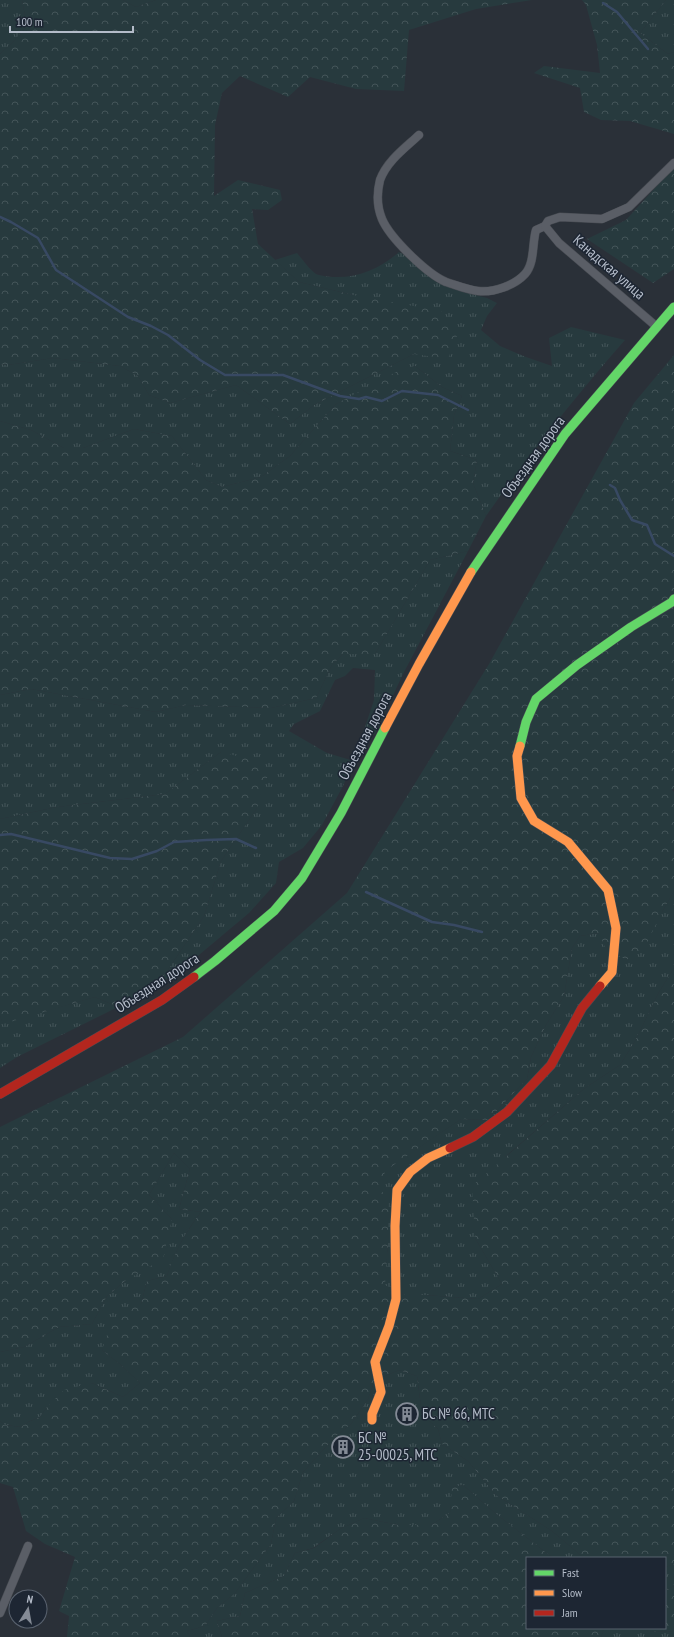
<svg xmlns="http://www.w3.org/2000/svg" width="674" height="1637" font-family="'PT Sans Narrow',sans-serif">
<defs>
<pattern id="grass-tufts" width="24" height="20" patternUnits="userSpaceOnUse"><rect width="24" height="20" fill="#273a3e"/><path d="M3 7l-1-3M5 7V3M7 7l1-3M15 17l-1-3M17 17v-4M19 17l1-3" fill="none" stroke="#445559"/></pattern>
<pattern id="forest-crowns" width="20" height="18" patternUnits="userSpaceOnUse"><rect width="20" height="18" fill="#273a3e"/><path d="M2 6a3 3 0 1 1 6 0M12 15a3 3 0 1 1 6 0" fill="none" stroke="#445559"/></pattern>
</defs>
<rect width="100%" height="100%" fill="#2a3038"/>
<!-- grass -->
<g fill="url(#grass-tufts)">
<path d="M 0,0 L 22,0 L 27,26 L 13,42 L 0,54 Z"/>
<path d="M 123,0 L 156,0 L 136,7 Z"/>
<path d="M 666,0 L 674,0 L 674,52 L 668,54 L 640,33 Z"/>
<path d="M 399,252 L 403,254 L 421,269 L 464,292 L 487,298 L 497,303 L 487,316 L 481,330 L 500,346 L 526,357 L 552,366 L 549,338 L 571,327 L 625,340 C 576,396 529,455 486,516 L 473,483 L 477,460 L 450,451 L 454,415 L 462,396 L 442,387 L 415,366 L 336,404 L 290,456 L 261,477 L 222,487 L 206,480 L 172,436 L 134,429 L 83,448 L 64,448 L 31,430 L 0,421 L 0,364 L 8,365 L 53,358 L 120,366 L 138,376 L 149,395 L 170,403 L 236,385 L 290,424 L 314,405 L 414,354 L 353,295 L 299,282 L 275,260 L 297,253 C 303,260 309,269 316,274 C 321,276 329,277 334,277 C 359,278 381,268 399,252 Z"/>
<path d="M 468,551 L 403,674 L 375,734 L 362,736 L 374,700 L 375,670 L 353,668 L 345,676 L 335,680 L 320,711 L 294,724 L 289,731 L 327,753 L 354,761 L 343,786 L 322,825 L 303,848 L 279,862 L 276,883 L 249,913 L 193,960 L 157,986 L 204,916 L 221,861 L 257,808 L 221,752 L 165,794 L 57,807 L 0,819 L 0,695 L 31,689 L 156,712 L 186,705 L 271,708 L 316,698 L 332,665 L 343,654 L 375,654 L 430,560 Z"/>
<path d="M 674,891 L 674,968 L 659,992 L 635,1041 L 620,1065 L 585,1088 L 506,1156 L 475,1238 L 502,1284 L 478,1299 L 425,1295 L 405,1295 L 384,1285 L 388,1244 L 380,1191 L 384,1171 L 461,1119 L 488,1120 L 527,1079 L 531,1057 L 546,1025 L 564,996 L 572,948 L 580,936 L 599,933 L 662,912 Z"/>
<path d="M 95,997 L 118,1007 L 17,1057 L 0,1068 L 0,1016 L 3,1023 Z"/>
<path d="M 174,1153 L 190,1169 L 179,1209 L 201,1212 C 185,1233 175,1251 167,1276 L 147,1281 L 141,1304 L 102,1350 L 121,1365 L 140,1383 L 123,1397 L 92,1383 L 47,1407 L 40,1417 L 28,1422 L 21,1427 L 5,1425 L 0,1421 L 0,1352 L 24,1347 L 59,1327 L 92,1324 L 107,1296 L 125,1281 L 172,1219 L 149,1195 Z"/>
<path d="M 399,1370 L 417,1376 L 422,1414 L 438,1429 L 442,1444 L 468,1461 L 496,1495 L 552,1531 L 584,1558 L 553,1558 L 495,1513 L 463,1485 L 453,1487 L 450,1513 L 431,1525 L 398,1525 L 364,1518 L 340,1529 L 313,1548 L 295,1553 L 284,1576 L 245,1593 L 240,1616 L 217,1621 L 222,1637 L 190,1637 L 187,1631 L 205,1626 L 217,1608 L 235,1593 L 271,1544 L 276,1518 L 294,1501 L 303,1472 L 335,1437 L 351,1424 L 368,1399 L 373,1385 L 383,1377 Z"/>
<path d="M 674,1563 L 674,1586 L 665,1590 L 665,1567 L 672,1565 Z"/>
<path d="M 604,1628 L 647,1628 L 648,1632 L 674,1631 L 674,1637 L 601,1637 Z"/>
</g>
<!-- forest -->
<g fill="url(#forest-crowns)">
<path d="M 22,0 L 123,0 L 136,7 L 156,0 L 532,0 L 476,9 L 409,30 L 404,91 L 356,89 L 310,77 L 288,97 L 240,76 L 222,93 L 215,125 L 214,196 L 238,180 L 280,190 L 282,200 L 268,210 L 252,209 L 258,244 L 299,282 L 353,295 L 441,311 L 458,333 L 448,359 L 414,354 L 314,405 L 290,424 L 236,385 L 170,403 L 149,395 L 138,376 L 120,366 L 53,358 L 8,365 L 0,364 L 0,54 L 13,42 L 27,26 Z"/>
<path d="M 582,0 L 666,0 L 640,33 L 668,54 L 674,52 L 674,134 L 630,121 L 601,120 L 584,112 L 580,88 L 534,73 L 544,66 L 600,73 L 597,45 L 586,5 Z"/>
<path d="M 674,167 L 674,269 L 653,283 L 587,239 L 626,220 Z"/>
<path d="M 674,355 L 674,788 L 672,790 L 674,792 L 674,891 L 662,912 L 644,949 L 626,960 L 605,947 L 599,933 L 580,936 L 572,948 L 564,996 L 546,1025 L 531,1057 L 527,1079 L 488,1120 L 461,1119 L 385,1171 L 381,1191 L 389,1198 L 388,1244 L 385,1285 L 405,1295 L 425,1295 L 478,1299 L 502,1284 L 475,1238 L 472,1186 L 585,1088 L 620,1065 L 635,1041 L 659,992 L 674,968 L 674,1563 L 672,1565 L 665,1567 L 665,1558 L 584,1558 L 552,1531 L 496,1495 L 468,1461 L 442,1444 L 438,1429 L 422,1414 L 417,1376 L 399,1370 L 383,1377 L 373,1385 L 368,1399 L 351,1424 L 335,1437 L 303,1472 L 294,1501 L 276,1518 L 271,1544 L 235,1593 L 217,1608 L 205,1626 L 187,1631 L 190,1637 L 67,1637 L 69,1616 L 59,1611 L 75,1557 L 45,1544 L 26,1531 L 13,1487 L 0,1483 L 0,1421 L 5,1425 L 21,1427 L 28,1422 L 40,1417 L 47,1407 L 64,1390 L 92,1383 L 123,1397 L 140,1383 L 121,1365 L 102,1350 L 110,1326 L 122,1310 L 141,1304 L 147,1281 L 167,1276 C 174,1252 186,1232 201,1212 L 179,1209 L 190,1169 L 174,1153 L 149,1195 L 172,1219 L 163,1259 L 125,1281 L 107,1296 L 92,1324 L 59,1327 L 24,1347 L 0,1352 L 0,1127 L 183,1037 L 347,893 L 489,664 L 634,403 Z"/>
<path d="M 415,366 L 442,387 L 462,396 L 454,415 L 450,451 L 477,460 L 473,483 L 486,516 L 468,551 L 430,560 L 375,654 L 343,654 L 332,665 L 316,698 L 271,708 L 186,705 L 156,712 L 31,689 L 0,695 L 0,421 L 31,430 L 64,448 L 83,448 L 134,429 L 172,436 L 206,480 L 222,487 L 261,477 L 290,456 L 336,404 L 398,371 Z"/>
<path d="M 221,752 L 257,761 L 268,775 L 257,808 L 221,861 L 204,916 L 157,986 L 118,1007 L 95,997 L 3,1024 L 0,1016 L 0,819 L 57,807 L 165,794 Z"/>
<path d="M 463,1485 L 495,1513 L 553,1558 L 527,1558 L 527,1628 L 604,1628 L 601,1637 L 222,1637 L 217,1621 L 240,1616 L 245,1593 L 284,1576 L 295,1553 L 314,1548 L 340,1529 L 364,1518 L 398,1525 L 431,1525 L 450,1513 L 452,1487 Z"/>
<path d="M 674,1586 L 674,1631 L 648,1632 L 647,1628 L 665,1628 L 665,1590 Z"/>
</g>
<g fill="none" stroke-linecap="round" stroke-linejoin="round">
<!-- stream -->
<g stroke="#384963" stroke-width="2.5">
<path d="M 603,3 L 617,12 L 648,49"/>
<path d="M 0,217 L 11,222 L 38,238 L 56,270 L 128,317 L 151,326 L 168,335 L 200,360 L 225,375 L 283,375 L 340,396 L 359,399 L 366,397 L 382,401 L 402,391 L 438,395 L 468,410"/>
<path d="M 610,485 L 615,488 L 620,500 L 632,520 L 647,525 L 655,544 L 674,556"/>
<path d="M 0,835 L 11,834 L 110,858 L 132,859 L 157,851 L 174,842 L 206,840 L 236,839 L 256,848"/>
<path d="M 366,892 L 432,922 L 454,925 L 482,932"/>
</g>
<!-- street casing -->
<g stroke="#484c53" stroke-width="9">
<g id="street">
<path d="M 419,135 C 405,148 387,161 380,180 C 377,192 377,207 382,219 C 390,238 427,274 446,282 C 456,285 468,290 478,291 C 494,293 515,285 525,274 C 535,263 532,243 536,230 L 545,226"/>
<path d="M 657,327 L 559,243 L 545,226 L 548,221 L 560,217 L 602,219 L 629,207 L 674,163"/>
<path d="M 0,1613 L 28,1546"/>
</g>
</g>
<!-- fast casing -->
<g stroke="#484c53" stroke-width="10">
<g id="fast">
<path d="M 471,572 L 565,434 L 674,307"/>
<path d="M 520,746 L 526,722 L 536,699 L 577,665 L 631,627 L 672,602 L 674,599"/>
<path d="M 194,977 L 215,961 L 274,911 L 302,878 L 341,813 L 385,728"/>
</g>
</g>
<!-- slow casing -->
<g stroke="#484c53" stroke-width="10">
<g id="slow">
<path d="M 385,728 L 419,664 L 471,572"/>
<path d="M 520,746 L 517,756 L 521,798 L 534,821 L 568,842 L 608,890 L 616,928 L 612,972 L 600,986"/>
<path d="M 372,1420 L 372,1414 L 381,1392 L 375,1362 L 389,1326 L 396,1299 L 395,1226 L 397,1190 L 410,1172 L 428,1158 L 450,1148"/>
</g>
</g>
<!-- jam casing -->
<g stroke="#484c53" stroke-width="10">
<g id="jam">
<path d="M 0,1094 L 162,1000 L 194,977"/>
<path d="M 450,1148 L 473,1137 L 507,1112 L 551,1065 L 582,1008 L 600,986"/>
</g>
</g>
<!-- street -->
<use href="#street" stroke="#5a5e66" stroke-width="8"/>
<!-- fast -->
<use href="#fast" stroke="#63d668" stroke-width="9"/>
<!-- slow -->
<use href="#slow" stroke="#ff974d" stroke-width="9"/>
<!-- jam -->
<use href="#jam" stroke="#b3261e" stroke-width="9"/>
</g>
<!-- icons -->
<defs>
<g id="building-ring" transform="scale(1.15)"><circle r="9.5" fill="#1d2633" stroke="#848b96" stroke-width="1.5"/><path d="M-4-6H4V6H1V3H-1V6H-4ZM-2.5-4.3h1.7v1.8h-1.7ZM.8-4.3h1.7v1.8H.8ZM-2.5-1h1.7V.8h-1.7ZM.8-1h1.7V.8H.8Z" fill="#848b96"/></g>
</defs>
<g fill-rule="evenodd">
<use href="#building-ring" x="407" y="1414"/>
<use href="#building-ring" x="343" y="1447"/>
</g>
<g text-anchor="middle" stroke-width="3" stroke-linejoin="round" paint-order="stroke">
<!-- street labels -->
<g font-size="15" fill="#b4bcc9" stroke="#1d2633">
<text transform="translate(609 267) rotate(41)" y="5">Канадская улица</text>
<text transform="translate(533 457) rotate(-54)" y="5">Объездная дорога</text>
<text transform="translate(365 736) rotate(-62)" y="5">Объездная дорога</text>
<text transform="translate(157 983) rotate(-33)" y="5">Объездная дорога</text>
</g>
<!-- poi labels -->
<g font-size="15" fill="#b4bcc9" stroke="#1d2633" text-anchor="start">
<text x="422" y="1419">БС № 66, МТС</text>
<text x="358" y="1443">БС №<tspan x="358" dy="17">25-00025, МТС</tspan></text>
</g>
</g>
<!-- legend -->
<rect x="526" y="1557" width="140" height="72" fill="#1d2633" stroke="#59626f"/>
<rect x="534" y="1570" width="20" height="6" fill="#63d668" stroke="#59626f"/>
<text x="562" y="1577" font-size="12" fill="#b4bcc9">Fast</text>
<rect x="534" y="1590" width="20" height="6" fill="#ff974d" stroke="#59626f"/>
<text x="562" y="1597" font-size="12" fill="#b4bcc9">Slow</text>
<rect x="534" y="1610" width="20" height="6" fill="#b3261e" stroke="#59626f"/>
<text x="562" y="1617" font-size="12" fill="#b4bcc9">Jam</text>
<!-- north arrow -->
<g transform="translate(28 1609) rotate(11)"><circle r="19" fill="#1d2633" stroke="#59626f"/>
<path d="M0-3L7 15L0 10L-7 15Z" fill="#848b96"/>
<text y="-6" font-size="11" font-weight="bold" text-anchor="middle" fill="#b4bcc9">N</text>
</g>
<!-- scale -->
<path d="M10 26v6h123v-6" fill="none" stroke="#b4bcc9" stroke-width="2"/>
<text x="16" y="26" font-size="12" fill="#b4bcc9" stroke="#1d2633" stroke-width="3" paint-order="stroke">100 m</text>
</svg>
